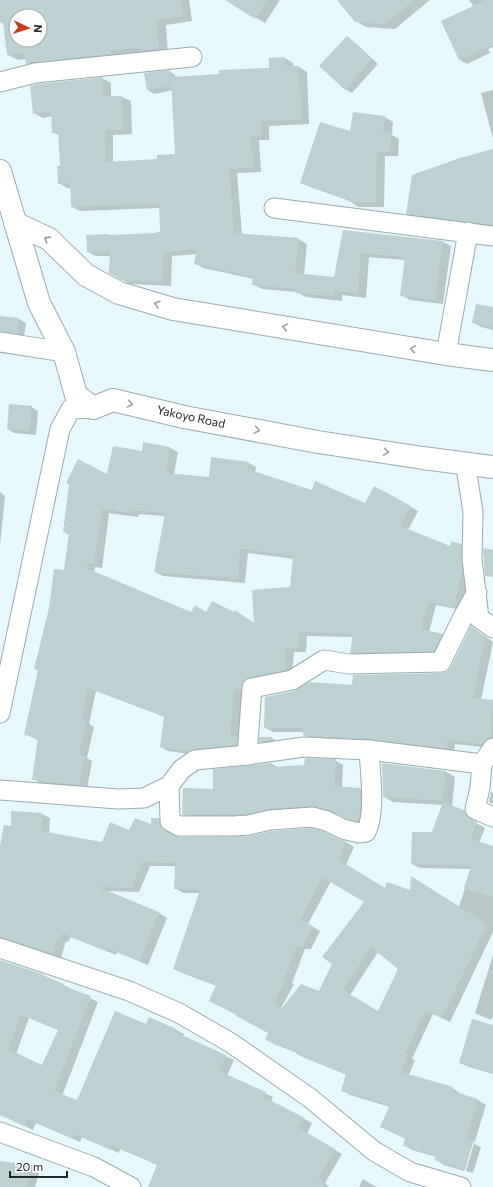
<svg xmlns="http://www.w3.org/2000/svg" width="493" height="1187" font-family="Commissioner,sans-serif">
<rect width="100%" height="100%" fill="#e6f8fb"/>
<!-- shadow -->
<g fill="#0003" fill-rule="evenodd">
<path d="M 0,0 L 189,0 L 192,21 L 166,25 L 168,54 L 36,69 L 27,63 L 26,59 L 18,60 L 8,55 L 4,24 L 1,22 ZM 16,16 L 40,16 L 40,40 L 16,40 Z"/>
<path d="M 227,0 L 280,0 L 265,23 Z"/>
<path d="M 339,0 L 430,0 L 395,29 L 366,27 L 356,21 Z"/>
<path d="M 469,0 L 493,0 L 493,47 L 488,49 L 490,53 L 467,64 L 460,60 L 443,21 L 474,7 Z"/>
<path d="M 347,37 L 353,41 L 378,64 L 352,93 L 345,89 Z"/>
<path d="M 285,58 L 293,63 L 293,67 L 299,67 L 307,72 L 309,124 L 269,126 L 269,140 L 259,140 L 261,172 L 237,173 L 242,234 L 298,239 L 307,244 L 304,275 L 335,278 L 344,231 L 443,242 L 451,246 L 443,304 L 410,300 L 401,295 L 406,260 L 369,257 L 366,298 L 342,295 L 342,301 L 306,297 L 297,292 L 262,289 L 253,284 L 254,279 L 203,268 L 195,263 L 197,254 L 172,256 L 171,286 L 130,284 L 110,273 L 111,256 L 96,256 L 88,252 L 87,236 L 109,235 L 112,236 L 162,233 L 160,208 L 80,211 L 72,207 L 71,188 L 67,188 L 59,183 L 61,167 L 59,135 L 53,132 L 53,116 L 43,118 L 34,113 L 102,78 L 111,83 L 111,97 L 122,97 L 131,101 L 132,134 L 113,135 L 113,162 L 158,160 L 176,155 L 173,90 L 154,94 L 148,90 L 169,71 L 175,75 L 176,77 L 220,75 L 270,69 Z"/>
<path d="M 493,90 L 493,139 L 481,93 Z"/>
<path d="M 354,113 L 385,117 L 393,122 L 392,135 L 399,139 L 398,156 L 385,156 L 384,207 L 358,207 L 350,201 L 310,187 L 301,183 L 351,133 Z"/>
<path d="M 493,150 L 493,228 L 415,218 L 407,213 Z"/>
<path d="M 493,308 L 493,330 L 481,327 L 473,322 Z"/>
<path d="M 0,317 L 19,319 L 26,323 L 24,337 L 0,334 Z"/>
<path d="M 31,407 L 38,411 L 36,435 L 14,433 L 8,429 Z"/>
<path d="M 144,443 L 170,448 L 178,452 L 174,474 L 210,478 L 249,463 L 256,467 L 255,473 L 312,491 L 366,504 L 375,487 L 418,511 L 408,530 L 450,548 L 461,545 L 469,549 L 470,576 L 462,610 L 436,605 L 429,632 L 442,635 L 450,639 L 442,655 L 358,657 L 351,652 L 353,637 L 307,636 L 306,652 L 294,652 L 292,674 L 249,694 L 242,693 L 238,738 L 245,742 L 244,749 L 196,755 L 168,751 L 161,747 L 165,717 L 96,691 L 89,724 L 94,727 L 87,758 L 92,761 L 87,789 L 41,784 L 34,779 L 38,740 L 25,734 L 39,671 L 35,668 L 65,572 L 69,535 L 64,532 L 108,475 L 143,452 ZM 109,513 L 138,517 L 139,514 L 165,516 L 155,572 L 163,576 L 245,583 L 248,553 L 294,559 L 291,588 L 255,624 L 235,611 L 234,613 L 191,614 L 94,573 L 95,567 L 102,568 Z"/>
<path d="M 0,492 L 5,496 L 0,546 Z"/>
<path d="M 479,632 L 493,642 L 481,700 L 493,701 L 493,746 L 491,748 L 455,744 L 454,752 L 312,739 L 304,735 L 304,732 L 273,732 L 265,728 L 353,686 L 447,672 Z"/>
<path d="M 272,738 L 275,740 L 275,742 L 263,743 L 260,742 Z"/>
<path d="M 335,760 L 343,765 L 342,787 L 360,789 L 368,793 L 366,825 L 355,822 L 338,814 L 320,810 L 255,818 L 191,819 L 183,814 L 214,790 L 214,770 L 272,764 L 279,768 L 305,766 Z"/>
<path d="M 445,771 L 455,777 L 452,807 L 472,816 L 474,822 L 485,828 L 479,843 L 493,847 L 493,932 L 450,1022 L 433,1014 L 412,1059 L 415,1060 L 409,1075 L 452,1088 L 460,1093 L 460,1094 L 478,1100 L 486,1105 L 474,1144 L 481,1147 L 473,1173 L 466,1171 L 474,1144 L 474,1139 L 464,1171 L 444,1165 L 436,1160 L 437,1157 L 412,1150 L 404,1145 L 406,1139 L 381,1127 L 390,1107 L 350,1095 L 342,1090 L 347,1075 L 305,1058 L 297,1054 L 297,1053 L 274,1044 L 266,1039 L 269,1033 L 237,1015 L 210,1001 L 217,986 L 182,973 L 174,969 L 200,893 L 183,893 L 175,888 L 176,866 L 150,866 L 139,892 L 106,891 L 159,913 L 167,918 L 148,965 L 117,952 L 116,955 L 71,937 L 68,942 L 66,941 L 61,958 L 12,942 L 0,941 L 0,851 L 12,827 L 42,814 L 50,818 L 49,834 L 102,844 L 130,832 L 152,825 L 159,819 L 167,824 L 168,832 L 171,834 L 179,838 L 338,840 L 346,842 L 354,847 L 346,865 L 385,889 L 459,907 L 471,869 L 420,868 L 412,864 L 433,833 L 443,805 L 393,802 L 384,797 ZM 331,881 L 366,902 L 319,992 L 280,1010 L 294,984 L 292,983 L 305,949 L 311,949 L 320,931 L 308,924 ZM 378,952 L 400,968 L 379,1012 L 350,995 Z"/>
<path d="M 491,792 L 493,793 L 493,804 L 489,802 Z"/>
<path d="M 493,955 L 493,1016 L 491,1020 L 475,1013 Z"/>
<path d="M 0,967 L 27,970 L 45,976 L 98,1002 L 62,1096 L 77,1102 L 146,1025 L 149,1018 L 176,1030 L 184,1034 L 183,1037 L 234,1060 L 227,1076 L 265,1093 L 273,1097 L 271,1102 L 312,1123 L 307,1134 L 342,1154 L 325,1183 L 329,1187 L 154,1187 L 158,1165 L 120,1149 L 119,1153 L 82,1137 L 80,1142 L 36,1123 L 33,1130 L 0,1114 ZM 29,1018 L 59,1030 L 42,1066 L 16,1054 Z"/>
<path d="M 493,1027 L 493,1074 L 469,1067 L 460,1063 Z"/>
<path d="M 0,1162 L 32,1166 L 40,1170 L 35,1187 L 0,1187 Z"/>
<path d="M 363,1179 L 371,1184 L 377,1187 L 359,1187 Z"/>
</g>
<!-- building -->
<g fill="#bdd0d2" fill-rule="evenodd">
<path d="M 0,0 L 180,0 L 183,16 L 156,20 L 159,49 L 140,51 L 140,48 L 111,50 L 111,54 L 34,62 L 26,64 L 24,53 L 7,55 L 3,22 L 0,23 ZM 16,16 L 40,16 L 40,40 L 16,40 Z"/>
<path d="M 225,0 L 267,0 L 255,19 Z"/>
<path d="M 337,0 L 414,0 L 385,24 L 355,22 Z"/>
<path d="M 486,0 L 493,0 L 493,45 L 459,60 L 441,21 Z"/>
<path d="M 347,36 L 372,59 L 345,90 L 319,66 Z"/>
<path d="M 285,57 L 286,66 L 299,66 L 301,120 L 261,121 L 261,136 L 251,136 L 253,168 L 229,169 L 234,233 L 299,238 L 295,273 L 334,277 L 343,230 L 443,241 L 435,300 L 400,296 L 405,257 L 361,253 L 358,293 L 334,291 L 334,296 L 296,293 L 297,289 L 252,285 L 253,277 L 194,264 L 197,249 L 164,252 L 163,282 L 121,280 L 109,273 L 110,251 L 87,252 L 86,235 L 109,234 L 109,235 L 156,233 L 156,232 L 160,232 L 159,203 L 71,207 L 70,183 L 58,184 L 57,166 L 60,166 L 58,132 L 52,133 L 51,111 L 33,114 L 30,86 L 37,84 L 103,77 L 103,96 L 122,96 L 124,130 L 105,130 L 106,162 L 157,159 L 157,155 L 175,154 L 171,77 L 219,74 L 219,70 L 269,68 L 269,58 Z"/>
<path d="M 169,70 L 171,86 L 147,90 L 144,73 Z"/>
<path d="M 353,112 L 385,116 L 383,133 L 391,133 L 390,152 L 377,152 L 376,203 L 349,202 L 349,200 L 300,183 L 320,122 L 350,131 Z"/>
<path d="M 493,149 L 493,225 L 406,214 L 412,175 L 460,158 Z"/>
<path d="M 476,304 L 493,307 L 493,328 L 472,323 Z"/>
<path d="M 0,316 L 19,318 L 18,334 L 0,331 Z"/>
<path d="M 9,404 L 32,406 L 29,431 L 7,429 Z"/>
<path d="M 143,442 L 170,447 L 166,473 L 209,477 L 211,457 L 249,462 L 247,469 L 312,490 L 315,481 L 365,503 L 374,486 L 411,506 L 400,526 L 450,546 L 451,541 L 461,544 L 462,571 L 454,607 L 428,602 L 421,629 L 443,634 L 434,651 L 350,653 L 353,634 L 300,632 L 299,648 L 286,648 L 285,670 L 250,677 L 244,681 L 241,690 L 234,689 L 230,737 L 237,737 L 237,745 L 194,749 L 188,752 L 160,747 L 164,716 L 88,688 L 82,720 L 87,722 L 79,755 L 85,756 L 79,785 L 32,780 L 38,738 L 24,735 L 38,670 L 34,669 L 49,608 L 54,569 L 64,570 L 69,533 L 63,532 L 69,485 L 66,483 L 78,459 L 107,474 L 113,446 L 142,451 ZM 102,509 L 131,513 L 131,510 L 165,513 L 154,572 L 238,579 L 240,549 L 293,556 L 290,587 L 252,590 L 254,623 L 235,610 L 234,612 L 212,601 L 206,612 L 195,605 L 191,612 L 86,568 L 88,563 L 94,564 Z"/>
<path d="M 483,548 L 493,550 L 493,577 L 485,576 Z"/>
<path d="M 471,626 L 485,636 L 473,698 L 493,700 L 491,737 L 488,738 L 482,744 L 447,740 L 447,749 L 370,739 L 305,736 L 303,735 L 303,728 L 264,728 L 265,697 L 294,691 L 309,682 L 352,685 L 353,675 L 441,673 L 447,671 L 451,667 Z"/>
<path d="M 259,737 L 272,737 L 272,740 L 259,742 Z"/>
<path d="M 305,758 L 336,759 L 334,786 L 360,788 L 361,803 L 358,821 L 347,819 L 330,810 L 311,806 L 269,809 L 247,814 L 182,815 L 183,788 L 213,789 L 213,769 L 272,763 L 272,767 L 304,765 Z"/>
<path d="M 382,763 L 445,771 L 443,801 L 383,797 Z"/>
<path d="M 443,802 L 464,810 L 467,816 L 477,822 L 471,839 L 493,846 L 493,897 L 464,888 L 471,866 L 411,864 L 412,832 L 432,832 Z"/>
<path d="M 11,811 L 42,813 L 41,831 L 102,842 L 110,822 L 129,830 L 135,818 L 151,824 L 151,818 L 159,818 L 160,826 L 164,830 L 179,837 L 250,836 L 272,831 L 311,828 L 323,831 L 338,839 L 346,841 L 339,860 L 385,888 L 387,882 L 410,890 L 411,876 L 487,924 L 442,1018 L 425,1010 L 405,1054 L 408,1055 L 401,1072 L 453,1087 L 452,1091 L 478,1099 L 466,1140 L 473,1142 L 465,1170 L 435,1160 L 436,1156 L 403,1146 L 405,1138 L 380,1127 L 390,1105 L 341,1091 L 346,1074 L 296,1054 L 297,1052 L 265,1040 L 268,1033 L 236,1016 L 236,1014 L 209,1001 L 216,985 L 173,969 L 200,890 L 174,889 L 175,863 L 142,862 L 132,888 L 98,887 L 159,912 L 140,961 L 109,949 L 108,952 L 63,933 L 60,938 L 58,938 L 53,954 L 0,937 L 0,846 L 4,825 L 11,826 ZM 322,877 L 364,902 L 322,957 L 332,964 L 319,991 L 301,984 L 282,1008 L 274,1003 L 286,979 L 284,978 L 297,945 L 302,948 L 313,926 L 300,920 ZM 371,947 L 398,969 L 378,1011 L 343,990 Z"/>
<path d="M 0,960 L 45,975 L 44,976 L 64,984 L 63,986 L 91,996 L 54,1091 L 77,1100 L 115,1011 L 146,1024 L 149,1017 L 176,1029 L 175,1032 L 226,1055 L 219,1071 L 266,1092 L 264,1097 L 305,1118 L 299,1128 L 335,1149 L 318,1178 L 327,1187 L 148,1187 L 157,1165 L 112,1145 L 111,1150 L 74,1134 L 72,1138 L 28,1119 L 24,1126 L 0,1115 ZM 21,1015 L 58,1030 L 42,1065 L 8,1049 Z"/>
<path d="M 472,1019 L 493,1025 L 493,1073 L 459,1063 Z"/>
<path d="M 0,1161 L 32,1165 L 26,1187 L 0,1187 Z"/>
</g>
<g fill="none" stroke-linecap="round" stroke-linejoin="round">
<!-- street casing -->
<g stroke="#9bacaf" stroke-width="21">
<g id="street">
<path d="M 0,82 L 35,73 L 192,57"/>
<path d="M 274,208 L 493,236"/>
<path d="M 0,342 L 64,352"/>
<path d="M 446,354 L 468,232"/>
<path d="M 467,464 L 467,474 L 473,512 L 472,559 L 479,618 L 493,628"/>
<path d="M 0,713 L 60,429 L 71,409 L 93,408"/>
<path d="M 493,748 L 482,764 L 480,788 L 475,809 L 493,817"/>
<path d="M 247,755 L 252,688 L 292,680 L 324,660 L 349,664 L 441,662 L 463,617 L 477,592"/>
<path d="M 169,786 L 170,821 L 179,826 L 233,826 L 249,825 L 270,820 L 312,817 L 327,821 L 343,829 L 359,833 L 366,832 C 376,814 370,771 369,750"/>
<path d="M 0,790 L 118,799 L 144,798 L 169,786 L 182,769 L 195,760 L 247,755 L 304,747 L 369,750 L 482,764"/>
<path d="M 0,948 L 129,991 L 179,1013 L 231,1043 L 310,1098 L 374,1151 L 410,1172 L 461,1187"/>
<path d="M 0,1132 L 94,1167 L 131,1187"/>
</g>
</g>
<!-- secondary casing -->
<g stroke="#9bacaf" stroke-width="24">
<g id="secondary">
<path d="M 0,171 L 39,303 L 64,352 L 76,395 L 93,408 L 113,400 L 184,417 L 318,442 L 423,458 L 493,467"/>
<path d="M 15,223 L 49,239 L 86,275 L 119,293 L 173,309 L 446,354 L 493,360"/>
</g>
</g>
<!-- street -->
<use href="#street" stroke="#fff" stroke-width="19"/>
<!-- secondary -->
<use href="#secondary" stroke="#fff" stroke-width="22"/>
</g>
<!-- one-way arrows -->
<defs><path id="oneway-chevron" d="M-2-3.5L2.5 0L-2 3.5" fill="none" stroke-width="1.6" stroke-linecap="round" stroke-linejoin="round"/></defs>
<g stroke="#9b9e9f">
<use href="#oneway-chevron" transform="translate(47 239) rotate(-148)"/>
<use href="#oneway-chevron" transform="translate(157 304) rotate(-164)"/>
<use href="#oneway-chevron" transform="translate(285 327) rotate(-170)"/>
<use href="#oneway-chevron" transform="translate(413 349) rotate(-170)"/>
<use href="#oneway-chevron" transform="translate(130 404) rotate(13)"/>
<use href="#oneway-chevron" transform="translate(257 430) rotate(10)"/>
<use href="#oneway-chevron" transform="translate(386 452) rotate(9)"/>
</g>
<g text-anchor="middle" stroke-width="3" stroke-linejoin="round" paint-order="stroke">
<!-- street labels -->
<g font-size="12" fill="#212829" stroke="#fff">
<text transform="translate(191 417) rotate(12)" y="4">Yakoyo Road</text>
</g>
</g>
<!-- north arrow -->
<g transform="translate(28 28) rotate(94)"><circle r="19" fill="#ffffff" stroke="#a6a9a9"/>
<path d="M0-3L7 15L0 10L-7 15Z" fill="#c73d1e"/>
<text y="-6" font-size="11" font-weight="bold" text-anchor="middle" fill="#212829">N</text>
</g>
<!-- scale -->
<path d="M10 1171v6h57v-6" fill="none" stroke="#212829" stroke-width="2"/>
<text x="16" y="1171" font-size="12" fill="#212829" stroke="#ffffff" stroke-width="3" paint-order="stroke">20 m</text>
</svg>
